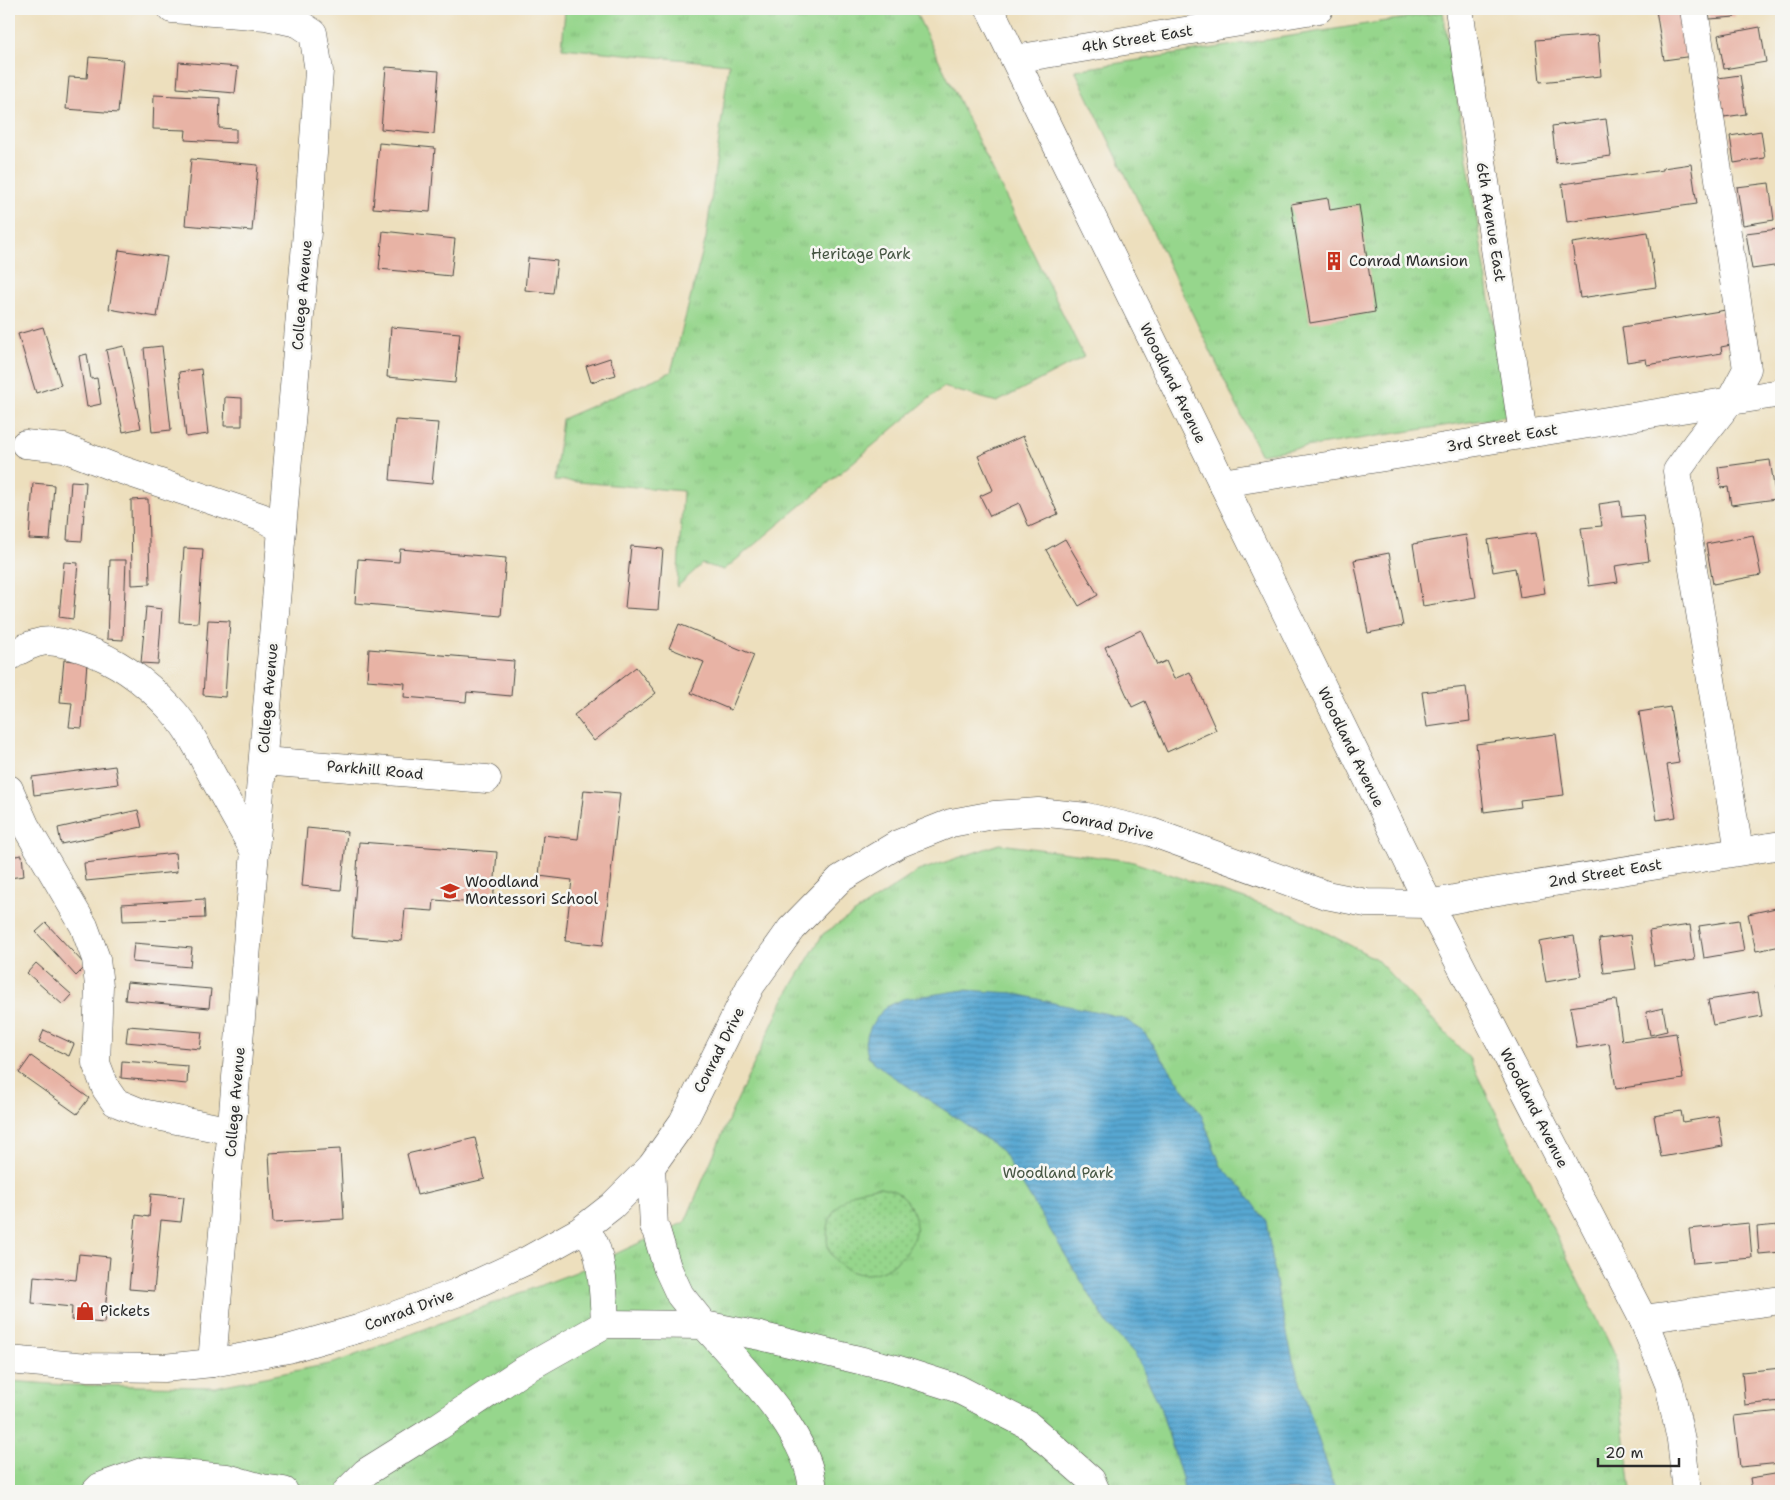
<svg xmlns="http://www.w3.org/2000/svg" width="1790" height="1500" font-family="'Shantell Sans',sans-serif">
<defs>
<pattern id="park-tufts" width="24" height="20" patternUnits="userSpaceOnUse" patternTransform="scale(1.25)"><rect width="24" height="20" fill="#96d68c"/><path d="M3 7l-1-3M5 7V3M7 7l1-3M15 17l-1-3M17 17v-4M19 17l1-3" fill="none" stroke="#81b879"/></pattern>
<pattern id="garden-dots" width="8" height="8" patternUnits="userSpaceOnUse" patternTransform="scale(1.25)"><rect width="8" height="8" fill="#96d68c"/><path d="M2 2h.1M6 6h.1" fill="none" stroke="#81b879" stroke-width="1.8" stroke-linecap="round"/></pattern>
<pattern id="water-rules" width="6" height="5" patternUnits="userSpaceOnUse" patternTransform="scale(1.25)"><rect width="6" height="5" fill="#57a7d2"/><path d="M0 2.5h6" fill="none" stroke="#4888ab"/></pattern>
</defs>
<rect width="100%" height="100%" fill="#f6f6f2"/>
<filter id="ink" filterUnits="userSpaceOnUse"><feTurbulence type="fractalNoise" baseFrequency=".02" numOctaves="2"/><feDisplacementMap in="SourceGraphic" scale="10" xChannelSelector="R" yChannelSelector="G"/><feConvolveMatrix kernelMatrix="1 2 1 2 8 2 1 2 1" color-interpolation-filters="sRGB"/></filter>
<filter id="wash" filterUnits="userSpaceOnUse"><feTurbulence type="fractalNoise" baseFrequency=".0096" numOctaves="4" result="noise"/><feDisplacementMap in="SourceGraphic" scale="20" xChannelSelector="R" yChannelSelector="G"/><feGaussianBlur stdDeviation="1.12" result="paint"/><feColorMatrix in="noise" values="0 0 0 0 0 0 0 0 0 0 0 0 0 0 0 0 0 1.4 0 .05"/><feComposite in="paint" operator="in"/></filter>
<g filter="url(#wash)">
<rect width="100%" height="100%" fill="#eddfbd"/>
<!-- park -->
<g fill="url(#park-tufts)" stroke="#60805c">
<path d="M 565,9 L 914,9 L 1084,357 L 997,402 L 943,387 L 724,570 L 702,564 L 677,587 L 683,491 L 555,480 L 562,419 L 671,372 L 706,238 L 729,64 L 562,48 Z"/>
<path d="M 1443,12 L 1509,416 L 1260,454 L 1075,70 Z"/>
<path d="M 1000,844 L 1130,861 L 1293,915 L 1376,959 L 1469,1058 L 1615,1355 L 1631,1491 L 9,1491 L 9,1381 L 65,1385 L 215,1387 L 334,1363 L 576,1272 L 685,1222 L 733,1109 L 784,999 L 823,934 L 918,871 Z"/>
</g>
<!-- garden -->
<path fill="url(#garden-dots)" stroke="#60805c" d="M 879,1187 C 893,1189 902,1193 910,1206 C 937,1247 862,1307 830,1252 C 824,1240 828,1218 836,1208 C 847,1194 861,1188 879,1187 Z"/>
<!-- water -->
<path fill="url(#water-rules)" stroke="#41697e" d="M 964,990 L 1013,993 L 1058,1004 L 1104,1013 L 1123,1018 L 1143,1031 L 1201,1114 L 1221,1166 L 1244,1190 L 1266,1221 L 1278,1292 L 1293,1360 L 1317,1435 L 1336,1491 L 1184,1491 L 1182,1478 L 1159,1404 L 1135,1354 L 1108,1325 L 1002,1151 L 961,1121 L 886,1072 L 868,1057 L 865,1041 L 871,1026 L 884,1008 L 903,999 Z"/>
<g id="blocks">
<!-- building -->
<g fill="#e8b3a5">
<path d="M 1661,9 L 1685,9 L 1693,56 L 1664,60 L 1656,10 Z"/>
<path d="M 1708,9 L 1734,9 L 1735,17 L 1710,19 Z"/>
<path d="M 1760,27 L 1766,62 L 1724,69 L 1718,35 Z"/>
<path d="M 1598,35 L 1601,76 L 1540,82 L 1536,40 Z"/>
<path d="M 89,57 L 123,60 L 118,113 L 66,109 L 69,77 L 87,78 Z"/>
<path d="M 179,62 L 238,67 L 235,93 L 177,88 Z"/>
<path d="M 386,67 L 439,71 L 434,134 L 381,129 Z"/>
<path d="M 1740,75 L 1746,114 L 1724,117 L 1718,78 Z"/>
<path d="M 154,95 L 220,98 L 219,128 L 236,129 L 236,143 L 185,140 L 186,130 L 153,129 Z"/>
<path d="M 1606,119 L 1611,156 L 1556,163 L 1552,126 Z"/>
<path d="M 1761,131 L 1765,158 L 1734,163 L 1730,136 Z"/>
<path d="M 379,143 L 435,148 L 430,212 L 373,208 Z"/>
<path d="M 191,159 L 258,165 L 252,231 L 185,225 Z"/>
<path d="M 1691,164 L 1697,204 L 1567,222 L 1562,184 L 1663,170 L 1663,168 Z"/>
<path d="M 1769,183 L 1774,220 L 1743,225 L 1737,187 Z"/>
<path d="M 1328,198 L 1330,210 L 1359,205 L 1375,312 L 1310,323 L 1291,204 Z"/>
<path d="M 1778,229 L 1781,252 L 1781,265 L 1752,269 L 1746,233 Z"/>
<path d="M 383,231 L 455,239 L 451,276 L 379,269 Z"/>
<path d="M 1648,232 L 1656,287 L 1580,298 L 1572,243 Z"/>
<path d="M 119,250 L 167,257 L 157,317 L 109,309 Z"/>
<path d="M 528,258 L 557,261 L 553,293 L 525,290 Z"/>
<path d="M 1726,310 L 1731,345 L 1721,347 L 1722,353 L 1647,365 L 1646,359 L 1627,362 L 1622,327 Z"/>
<path d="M 43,327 L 61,385 L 36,393 L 18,334 Z"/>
<path d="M 391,327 L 460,333 L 455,383 L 387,377 Z"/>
<path d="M 124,346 L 141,428 L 123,432 L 106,350 Z"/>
<path d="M 162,346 L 171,430 L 152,432 L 144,348 Z"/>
<path d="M 87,354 L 91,379 L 97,378 L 101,404 L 87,407 L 79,356 Z"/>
<path d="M 610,358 L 616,375 L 591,382 L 586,366 Z"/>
<path d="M 201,369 L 208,434 L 186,437 L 179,372 Z"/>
<path d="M 9,387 L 12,407 L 9,408 Z"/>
<path d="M 225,397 L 242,398 L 242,426 L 224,426 Z"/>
<path d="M 395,420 L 438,423 L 432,484 L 390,480 Z"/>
<path d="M 1023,436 L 1058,514 L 1029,527 L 1019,503 L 990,516 L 980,496 L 993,490 L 978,456 Z"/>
<path d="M 1770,460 L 1776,499 L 1731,505 L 1728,487 L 1721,488 L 1718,467 Z"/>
<path d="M 71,481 L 86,482 L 82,541 L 67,540 Z"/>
<path d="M 33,483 L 54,485 L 50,540 L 29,539 Z"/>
<path d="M 148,499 L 150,584 L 132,585 L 131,500 Z"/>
<path d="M 1620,501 L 1622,517 L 1643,515 L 1649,561 L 1615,566 L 1618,582 L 1589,586 L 1581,528 L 1602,526 L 1599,504 Z"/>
<path d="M 1536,533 L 1545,593 L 1520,597 L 1515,568 L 1493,572 L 1488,540 Z"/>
<path d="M 1466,535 L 1476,597 L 1423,606 L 1413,544 Z"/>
<path d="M 1753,535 L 1761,575 L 1713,584 L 1706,544 Z"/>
<path d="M 1065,539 L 1098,595 L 1079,606 L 1046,550 Z"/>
<path d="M 631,546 L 663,549 L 658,610 L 625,608 Z"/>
<path d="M 184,548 L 203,549 L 198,623 L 179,622 Z"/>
<path d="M 400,549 L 506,558 L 501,616 L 355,603 L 358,559 L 399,562 Z"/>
<path d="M 1389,553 L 1403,626 L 1368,633 L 1354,560 Z"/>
<path d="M 110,560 L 126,560 L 123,640 L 107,639 Z"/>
<path d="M 64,562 L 78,563 L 73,619 L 59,617 Z"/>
<path d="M 146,607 L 162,609 L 158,664 L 141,663 Z"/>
<path d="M 208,620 L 230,621 L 225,697 L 203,695 Z"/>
<path d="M 679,624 L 754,655 L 731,710 L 691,693 L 704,662 L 669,648 Z"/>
<path d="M 1141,630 L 1157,665 L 1166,661 L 1174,679 L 1190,672 L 1216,730 L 1167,752 L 1145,701 L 1132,707 L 1105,647 Z"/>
<path d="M 369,649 L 514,661 L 511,696 L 467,692 L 466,702 L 404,697 L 405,683 L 367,680 Z"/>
<path d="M 64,660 L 87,662 L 82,728 L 69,727 L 72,703 L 60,702 Z"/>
<path d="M 636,667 L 656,693 L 594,741 L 574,715 Z"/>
<path d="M 1466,687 L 1470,721 L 1427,727 L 1422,692 Z"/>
<path d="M 1670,707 L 1679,763 L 1667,765 L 1676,817 L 1657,820 L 1639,712 Z"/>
<path d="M 1556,734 L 1564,795 L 1520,800 L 1521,807 L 1484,812 L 1476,744 Z"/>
<path d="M 115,766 L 118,784 L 34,795 L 32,777 Z"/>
<path d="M 584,790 L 620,793 L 603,945 L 565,941 L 572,880 L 539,876 L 543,835 L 578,839 Z"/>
<path d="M 138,810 L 142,827 L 61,844 L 58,828 Z"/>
<path d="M 307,828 L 347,832 L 341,890 L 302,886 Z"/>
<path d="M 359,842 L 497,852 L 493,904 L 434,900 L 433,911 L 405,909 L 402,941 L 352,937 Z"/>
<path d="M 175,853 L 177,872 L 86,881 L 84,863 Z"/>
<path d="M 22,855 L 24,876 L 9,878 L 9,857 Z"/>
<path d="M 204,899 L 205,918 L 123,921 L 122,904 Z"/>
<path d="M 1781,907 L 1781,946 L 1756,951 L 1748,914 Z"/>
<path d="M 1739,920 L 1744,951 L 1704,958 L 1699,926 Z"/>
<path d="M 46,923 L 86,966 L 76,976 L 36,932 Z"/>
<path d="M 1690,925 L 1695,960 L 1654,966 L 1649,931 Z"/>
<path d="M 1631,935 L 1636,969 L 1604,973 L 1599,939 Z"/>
<path d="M 1574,936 L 1581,976 L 1546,982 L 1539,942 Z"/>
<path d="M 134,943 L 192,948 L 190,967 L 132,962 Z"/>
<path d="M 36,963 L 72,995 L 63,1005 L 27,973 Z"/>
<path d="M 127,982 L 211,989 L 209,1008 L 125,1000 Z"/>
<path d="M 1781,984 L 1781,1009 L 1780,1009 L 1777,985 Z"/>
<path d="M 1758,992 L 1762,1016 L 1713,1025 L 1708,1000 Z"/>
<path d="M 1616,1000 L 1622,1041 L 1676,1033 L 1683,1079 L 1616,1089 L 1609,1043 L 1577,1048 L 1570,1007 Z"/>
<path d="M 1663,1008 L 1667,1031 L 1650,1035 L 1646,1012 Z"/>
<path d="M 128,1026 L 202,1032 L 200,1049 L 126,1042 Z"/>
<path d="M 44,1030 L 74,1044 L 69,1056 L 39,1042 Z"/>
<path d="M 31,1056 L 89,1098 L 77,1114 L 19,1073 Z"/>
<path d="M 122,1061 L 188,1066 L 187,1084 L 121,1078 Z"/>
<path d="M 1681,1111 L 1683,1122 L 1718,1116 L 1723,1146 L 1661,1157 L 1654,1116 Z"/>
<path d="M 475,1138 L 485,1179 L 417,1195 L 407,1154 Z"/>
<path d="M 340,1149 L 344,1219 L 273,1223 L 269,1153 Z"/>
<path d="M 151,1194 L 184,1197 L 181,1222 L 161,1220 L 154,1291 L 129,1289 L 136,1215 L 149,1217 Z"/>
<path d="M 1749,1223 L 1752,1258 L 1693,1263 L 1689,1229 Z"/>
<path d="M 1778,1225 L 1781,1252 L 1759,1254 L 1757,1227 Z"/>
<path d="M 79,1254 L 110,1257 L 104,1323 L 71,1320 L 72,1307 L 32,1303 L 34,1276 L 76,1280 Z"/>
<path d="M 1781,1368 L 1781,1401 L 1745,1405 L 1742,1372 Z"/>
<path d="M 1781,1411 L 1781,1463 L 1740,1467 L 1734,1416 Z"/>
<path d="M 1781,1473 L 1781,1491 L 1752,1491 L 1750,1478 Z"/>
</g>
</g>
</g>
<g filter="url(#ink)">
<use href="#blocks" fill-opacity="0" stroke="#484641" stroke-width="1"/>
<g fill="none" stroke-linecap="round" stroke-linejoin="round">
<!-- minor casing -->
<g stroke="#484641" stroke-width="29">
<g id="minor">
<path d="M 172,9 L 266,16 L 298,23 L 313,33 L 319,71 L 309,208 L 212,1363"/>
<path d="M 990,9 L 1429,904 L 1643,1319 L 1669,1384 L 1681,1440 L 1687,1491"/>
<path d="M 1459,9 L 1523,434"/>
<path d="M 1694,9 L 1747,369 L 1730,401 L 1697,443 L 1677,471 L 1739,851"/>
<path d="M 1015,59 L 1319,9"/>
<path d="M 25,444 L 64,448 L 113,467 L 261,517 L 282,529"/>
<path d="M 1222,483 L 1781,393"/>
<path d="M 9,657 C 39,637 50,638 83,649 C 117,660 146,682 170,708 C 187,726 198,748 209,769 C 224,797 240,825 255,852"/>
<path d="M 263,761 L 487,779"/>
<path d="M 9,789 L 25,825 L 84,926 L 96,959 L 99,986 L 96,1063 L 106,1089 L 115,1102 L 142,1113 L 232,1131"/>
<path d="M 651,1167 L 654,1227 L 656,1230 L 667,1267 L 680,1295 L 704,1325 L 760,1336 L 896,1369 L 956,1388 L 1028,1425 L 1091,1480 L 1096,1491"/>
<path d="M 583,1229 C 586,1233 590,1237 593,1241 C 603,1259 604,1303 605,1324"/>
<path d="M 1643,1319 L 1781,1300"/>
<path d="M 9,1360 L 88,1367 L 164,1368 L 212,1363 L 288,1349 L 358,1329 L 456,1293 L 528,1260 L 580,1231 L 612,1206 L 651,1167 L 683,1122 L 751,985 L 791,929 L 840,879 L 898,844 L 951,823 L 994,815 L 1038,812 L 1087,817 L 1151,832 L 1326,895 L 1366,903 L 1429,904 L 1480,894 L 1781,845"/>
<path d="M 96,1491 L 100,1487 L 145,1471 L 227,1478 L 262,1488 L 284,1491"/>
<path d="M 347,1491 L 366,1472 L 438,1427 L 522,1371 L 605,1324 L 704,1325 C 742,1368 810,1433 813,1491"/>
</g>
</g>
<!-- minor -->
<use href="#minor" stroke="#fff" stroke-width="28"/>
</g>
</g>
<!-- icons -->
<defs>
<g id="building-bare" transform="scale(1.5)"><path d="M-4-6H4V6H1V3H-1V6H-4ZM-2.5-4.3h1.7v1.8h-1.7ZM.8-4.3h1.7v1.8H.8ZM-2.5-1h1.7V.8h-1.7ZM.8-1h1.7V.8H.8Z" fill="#c8321e" stroke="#f6f6f2" stroke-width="2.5" paint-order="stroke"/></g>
<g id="school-bare" transform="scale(1.5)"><path d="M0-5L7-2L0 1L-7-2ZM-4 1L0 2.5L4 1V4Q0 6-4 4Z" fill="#c8321e" stroke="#f6f6f2" stroke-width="2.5" paint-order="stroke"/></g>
<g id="shop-bare" transform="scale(1.5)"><path d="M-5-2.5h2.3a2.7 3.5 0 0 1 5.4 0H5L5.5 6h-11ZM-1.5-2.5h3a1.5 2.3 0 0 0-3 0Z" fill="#c8321e" stroke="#f6f6f2" stroke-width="2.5" paint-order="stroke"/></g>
</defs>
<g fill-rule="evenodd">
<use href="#building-bare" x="1334" y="261"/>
<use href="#school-bare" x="450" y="891"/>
<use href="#shop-bare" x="85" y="1311"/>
</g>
<g text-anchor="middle" stroke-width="5" stroke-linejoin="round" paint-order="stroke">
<!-- street labels -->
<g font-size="15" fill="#2b2b2b" stroke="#f6f6f2">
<text transform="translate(1137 39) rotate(-9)" y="5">4th Street East</text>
<text transform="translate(1491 222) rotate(81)" y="5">6th Avenue East</text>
<text transform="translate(302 295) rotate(-85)" y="5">College Avenue</text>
<text transform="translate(1173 383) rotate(64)" y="5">Woodland Avenue</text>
<text transform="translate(1502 438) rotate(-9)" y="5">3rd Street East</text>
<text transform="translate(268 698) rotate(-85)" y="5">College Avenue</text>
<text transform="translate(1351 747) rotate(64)" y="5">Woodland Avenue</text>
<text transform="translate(375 770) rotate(5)" y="5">Parkhill Road</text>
<text transform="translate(1108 825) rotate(12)" y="5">Conrad Drive</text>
<text transform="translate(1605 873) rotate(-9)" y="5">2nd Street East</text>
<text transform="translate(719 1050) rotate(-63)" y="5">Conrad Drive</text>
<text transform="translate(235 1102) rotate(-85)" y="5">College Avenue</text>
<text transform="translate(1534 1108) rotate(63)" y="5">Woodland Avenue</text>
<text transform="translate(409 1310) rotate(-20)" y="5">Conrad Drive</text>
</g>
<!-- park labels -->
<g font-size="15" fill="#465643" stroke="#f6f6f2">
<text x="861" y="259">Heritage Park</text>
<text x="1058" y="1178">Woodland Park</text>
</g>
<!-- poi labels -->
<g font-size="15" fill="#2b2b2b" stroke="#f6f6f2" text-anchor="start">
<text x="1349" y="266">Conrad Mansion</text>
<text x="465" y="887">Woodland<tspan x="465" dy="17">Montessori School</tspan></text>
<text x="100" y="1316">Pickets</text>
</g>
</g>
<!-- margin -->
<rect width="1790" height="1500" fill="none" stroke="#f6f6f2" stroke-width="30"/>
<!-- scale -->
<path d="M1598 1458v8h81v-8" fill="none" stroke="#2b2b2b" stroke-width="2.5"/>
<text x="1605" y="1458" font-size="15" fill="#2b2b2b" stroke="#f6f6f2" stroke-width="4" paint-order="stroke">20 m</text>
</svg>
